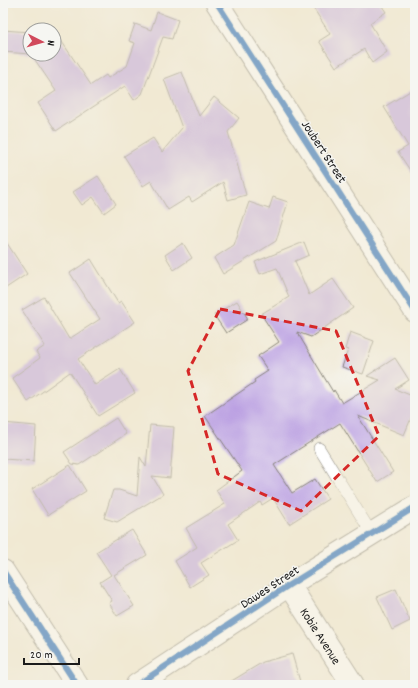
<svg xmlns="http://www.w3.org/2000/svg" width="418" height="688" font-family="Dekko,sans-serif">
<rect width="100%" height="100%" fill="#f6f6f2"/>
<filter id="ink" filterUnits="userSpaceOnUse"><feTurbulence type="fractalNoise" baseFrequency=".025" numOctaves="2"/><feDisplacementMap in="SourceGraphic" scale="8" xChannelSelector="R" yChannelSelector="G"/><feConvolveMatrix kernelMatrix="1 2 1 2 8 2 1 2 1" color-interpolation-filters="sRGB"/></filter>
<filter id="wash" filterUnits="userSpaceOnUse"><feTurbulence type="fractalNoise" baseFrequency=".012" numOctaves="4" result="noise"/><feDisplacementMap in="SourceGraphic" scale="16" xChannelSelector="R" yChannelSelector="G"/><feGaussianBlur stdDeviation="0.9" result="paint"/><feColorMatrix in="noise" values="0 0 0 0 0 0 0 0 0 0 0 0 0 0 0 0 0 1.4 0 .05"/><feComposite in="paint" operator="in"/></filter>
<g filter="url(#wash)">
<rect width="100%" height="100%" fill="#f1e9d3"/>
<g id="blocks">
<!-- building -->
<g fill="#ba9fe2">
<path d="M 310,3 L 380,3 L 386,12 L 370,23 L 387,52 L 372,63 L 364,49 L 336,67 L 319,41 L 330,34 Z"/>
<path d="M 157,12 L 178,20 L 172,39 L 163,37 L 142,94 L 134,100 L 125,86 L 56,131 L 38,103 L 56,91 L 31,54 L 54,54 L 54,33 L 56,33 L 91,85 L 106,75 L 108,78 L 127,66 L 135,43 L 129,41 L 135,24 L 151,30 Z"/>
<path d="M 3,30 L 30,32 L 30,54 L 3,52 Z"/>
<path d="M 182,72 L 199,116 L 214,97 L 239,118 L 228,132 L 246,195 L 228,200 L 223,182 L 192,202 L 189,197 L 168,210 L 151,181 L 143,186 L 124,156 L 153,138 L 162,152 L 182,128 L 164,79 Z"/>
<path d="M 415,88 L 415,178 L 398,152 L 408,146 L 384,107 Z"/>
<path d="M 98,176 L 116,204 L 104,213 L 93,197 L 82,205 L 73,192 Z"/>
<path d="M 273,197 L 288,202 L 276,241 L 223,274 L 214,258 L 234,245 L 249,202 L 269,209 Z"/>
<path d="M 3,237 L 27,274 L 3,290 Z"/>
<path d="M 304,242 L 309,255 L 295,261 L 309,295 L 333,279 L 353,308 L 311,337 L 297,332 L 333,392 L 334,390 L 342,403 L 380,380 L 367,376 L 395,358 L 409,380 L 395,389 L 415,397 L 415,409 L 404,435 L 358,416 L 393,472 L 377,482 L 340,423 L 274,465 L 292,493 L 315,479 L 328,499 L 289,524 L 273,498 L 262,505 L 260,502 L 228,524 L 238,540 L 201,563 L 209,575 L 190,587 L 175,561 L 197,547 L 186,528 L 225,504 L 216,490 L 242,471 L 205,416 L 255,382 L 254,380 L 268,371 L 258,356 L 279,342 L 261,314 L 289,297 L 277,268 L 260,274 L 255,262 Z"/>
<path d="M 183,243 L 192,258 L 174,270 L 165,255 Z"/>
<path d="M 91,259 L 118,303 L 121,301 L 135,322 L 78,359 L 95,385 L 120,369 L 135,393 L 98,416 L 70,372 L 28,402 L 12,378 L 40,358 L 36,352 L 45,346 L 22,310 L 44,297 L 69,339 L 100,319 L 70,273 Z"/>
<path d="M 237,301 L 248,319 L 226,333 L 214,315 Z"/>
<path d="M 350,332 L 374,341 L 363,374 L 342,367 L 348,350 L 345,349 Z"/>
<path d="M 116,418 L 126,434 L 79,465 L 72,464 L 64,452 Z"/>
<path d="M 3,423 L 36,426 L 34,461 L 3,459 Z"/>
<path d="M 150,425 L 174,427 L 170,478 L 152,476 L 163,494 L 117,522 L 104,518 L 113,490 L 119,490 L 137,496 L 140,457 L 146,467 Z"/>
<path d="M 70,465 L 86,491 L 48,515 L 32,489 Z"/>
<path d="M 132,530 L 147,555 L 114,575 L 134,606 L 117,616 L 109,603 L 112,601 L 100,582 L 111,575 L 96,552 Z"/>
<path d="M 396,589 L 410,621 L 392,630 L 377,597 Z"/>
<path d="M 292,654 L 301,685 L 225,685 L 263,662 Z"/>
</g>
</g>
</g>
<g filter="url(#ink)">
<use href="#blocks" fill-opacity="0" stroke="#868278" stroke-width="1"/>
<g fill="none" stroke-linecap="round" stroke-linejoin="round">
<!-- service casing -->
<g stroke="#868278" stroke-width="12">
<path id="service" d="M 319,448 L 372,534"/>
</g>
<!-- minor casing -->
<g stroke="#868278" stroke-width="24">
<g id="minor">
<path d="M 217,3 L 415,311"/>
<path d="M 3,571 L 77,685"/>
<path id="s1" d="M 289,585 L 353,685"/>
<path d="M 137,685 L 289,585 L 415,507"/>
</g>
</g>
<!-- service -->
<use href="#service" stroke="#fff" stroke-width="11"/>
<!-- minor -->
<use href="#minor" stroke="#fff" stroke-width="22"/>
<!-- cycleway casing -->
<g stroke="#f6f6f2" stroke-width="8">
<g id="cycleway">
<path d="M 217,3 L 415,311"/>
<path d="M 3,571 L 77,685"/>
<path d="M 137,685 L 289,585 L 415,507"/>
</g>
</g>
<!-- cycleway -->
<use href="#cycleway" stroke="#0057b8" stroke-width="6"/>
</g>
</g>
<!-- marked area -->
<path d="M0 0H418V688H0ZM 220,309 L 336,331 L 379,436 L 301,511 L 218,474 L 188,371 Z" fill="#f1e9d3" fill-opacity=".55" fill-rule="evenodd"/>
<path fill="none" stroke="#d62828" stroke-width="3" stroke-dasharray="8 5" stroke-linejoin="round" d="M 220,309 L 336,331 L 379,436 L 301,511 L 218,474 L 188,371 Z"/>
<g text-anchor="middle" stroke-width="3" stroke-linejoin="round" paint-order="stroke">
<!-- street labels -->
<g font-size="13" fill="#1c1c1c" stroke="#f6f6f2">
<text transform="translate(325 151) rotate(57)" y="5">Joubert Street</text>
<text transform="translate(269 586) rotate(-33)" y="5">Dawes Street</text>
<text dy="5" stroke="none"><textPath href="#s1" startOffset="60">Kobie Avenue</textPath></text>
</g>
</g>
<!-- margin -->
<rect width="418" height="688" fill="none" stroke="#f6f6f2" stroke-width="16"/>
<!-- north arrow -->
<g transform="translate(42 42) rotate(96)"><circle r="19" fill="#f6f6f2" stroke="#9f9f9c"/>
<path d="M0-3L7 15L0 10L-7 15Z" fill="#d1495b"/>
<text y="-6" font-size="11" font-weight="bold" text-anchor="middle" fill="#1c1c1c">N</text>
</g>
<!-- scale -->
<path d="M24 658v6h55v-6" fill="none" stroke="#1c1c1c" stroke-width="2"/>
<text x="30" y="658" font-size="12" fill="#1c1c1c" stroke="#f6f6f2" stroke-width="3" paint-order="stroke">20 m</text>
</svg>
